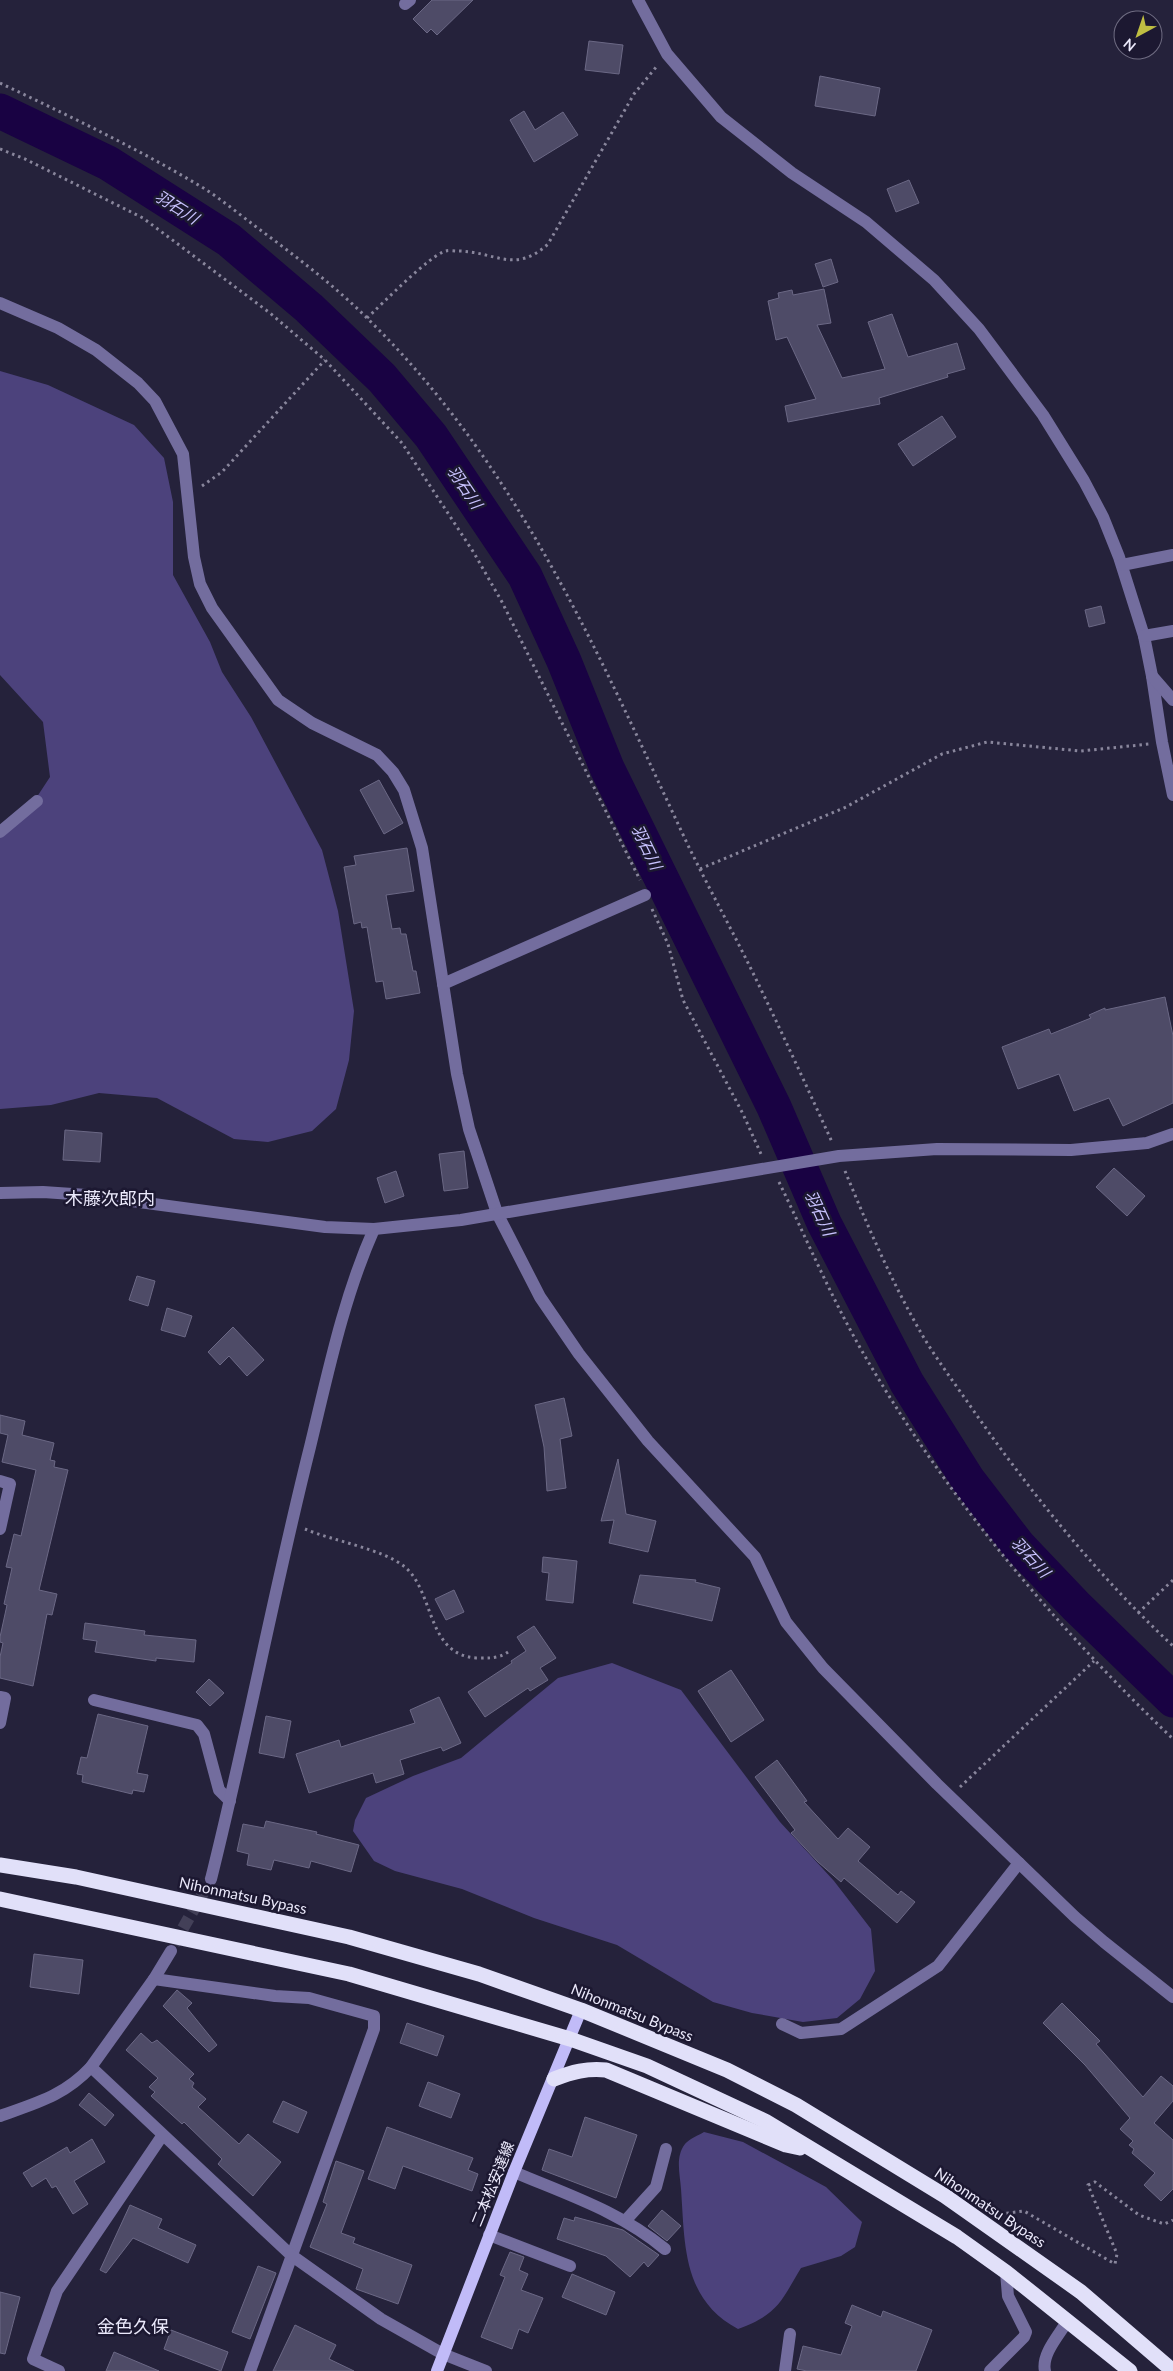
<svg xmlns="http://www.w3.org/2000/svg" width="1173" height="2371" font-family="Lato,'Noto Sans JP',sans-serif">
<rect width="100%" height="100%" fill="#25223b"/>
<!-- green -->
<g fill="#4c427c">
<path d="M 0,371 L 48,385 L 134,425 L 164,458 L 173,502 L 173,575 L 210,642 L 222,672 L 251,717 L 322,850 L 338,911 L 354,1011 L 349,1060 L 336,1109 L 312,1131 L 268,1142 L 234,1139 L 157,1098 L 99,1093 L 51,1105 L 0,1109 L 0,836 L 25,815 L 50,777 L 43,722 L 0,675 Z"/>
<path d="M 612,1663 L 681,1690 L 780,1822 L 834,1881 L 871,1929 L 875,1971 L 860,1999 L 837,2018 L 803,2022 L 752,2013 L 713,2002 L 617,1945 L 534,1918 L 462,1889 L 395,1871 L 374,1861 L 353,1831 L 355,1820 L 366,1798 L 413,1776 L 461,1758 L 558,1678 Z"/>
<path d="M 704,2132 L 743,2142 L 826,2187 L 862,2222 L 855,2247 L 841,2256 L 801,2268 C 780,2303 778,2314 738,2329 C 682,2299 685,2244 681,2189 C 680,2174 675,2157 685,2144 C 689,2139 699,2135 704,2132 Z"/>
</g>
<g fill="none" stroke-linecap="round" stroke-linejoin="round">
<!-- river -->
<path stroke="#190243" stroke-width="35" d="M 0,111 L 108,163 L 229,240 L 309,308 L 382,378 L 431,436 L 525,576 L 564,661 L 607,768 L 774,1107 L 824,1223 L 907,1383 L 968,1480 L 1018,1545 L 1076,1606 L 1173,1700"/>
</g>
<!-- building -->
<g fill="#4e4b67" stroke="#6b6885">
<path d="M 432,0 L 473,0 L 437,35 L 431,29 L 427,33 L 413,19 Z"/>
<path d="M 589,41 L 623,45 L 619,74 L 585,70 Z"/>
<path d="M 820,76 L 880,88 L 875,116 L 815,106 Z"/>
<path d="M 524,111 L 535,130 L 563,112 L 578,135 L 534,162 L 510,120 Z"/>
<path d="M 909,180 L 919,203 L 896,212 L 887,189 Z"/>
<path d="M 831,259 L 838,282 L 823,287 L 815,264 Z"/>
<path d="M 824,289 L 831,323 L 817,325 L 842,378 L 885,369 L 868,322 L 892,314 L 908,357 L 957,343 L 965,369 L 947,374 L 948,377 L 879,398 L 880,404 L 788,422 L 785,406 L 816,399 L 787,337 L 776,340 L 768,301 L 779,298 L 778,293 L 792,290 L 793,295 Z"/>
<path d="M 942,416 L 956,437 L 913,466 L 898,444 Z"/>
<path d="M 1101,606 L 1105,623 L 1089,627 L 1085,610 Z"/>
<path d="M 379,780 L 403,823 L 384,834 L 360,790 Z"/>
<path d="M 407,848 L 414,891 L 386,895 L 392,929 L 400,928 L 401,934 L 406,934 L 413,971 L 416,971 L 420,993 L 386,999 L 383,981 L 376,982 L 367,927 L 362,928 L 361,922 L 354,924 L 344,867 L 356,865 L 354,856 Z"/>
<path d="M 1165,997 L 1173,1036 L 1173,1103 L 1123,1126 L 1109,1098 L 1074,1111 L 1059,1074 L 1018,1089 L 1002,1047 L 1049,1029 L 1051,1034 L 1091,1018 L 1089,1015 L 1105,1008 L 1105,1010 Z"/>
<path d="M 65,1130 L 102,1133 L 100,1162 L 63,1160 Z"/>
<path d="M 464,1151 L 468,1188 L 444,1191 L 439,1154 Z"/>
<path d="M 1114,1168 L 1145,1196 L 1127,1216 L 1096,1187 Z"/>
<path d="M 396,1171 L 404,1196 L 385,1203 L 377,1178 Z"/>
<path d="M 137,1276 L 155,1281 L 148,1306 L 129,1300 Z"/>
<path d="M 167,1308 L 192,1316 L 185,1337 L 161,1330 Z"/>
<path d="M 233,1327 L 264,1360 L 247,1376 L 229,1356 L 220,1365 L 208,1352 Z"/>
<path d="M 564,1398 L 572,1436 L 560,1439 L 566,1488 L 547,1491 L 544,1447 L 535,1405 Z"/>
<path d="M 0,1415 L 25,1421 L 22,1435 L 54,1443 L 50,1460 L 55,1461 L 54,1467 L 68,1470 L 39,1590 L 57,1594 L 52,1615 L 47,1614 L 33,1686 L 0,1678 L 0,1657 L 3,1643 L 0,1642 L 0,1637 L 7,1605 L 4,1604 L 12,1568 L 6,1567 L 14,1534 L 21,1536 L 36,1470 L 2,1462 L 8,1435 L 0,1433 Z"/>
<path d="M 618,1459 L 626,1514 L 656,1521 L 648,1552 L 609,1543 L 614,1520 L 601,1521 Z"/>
<path d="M 543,1557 L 577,1561 L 573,1603 L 546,1600 L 549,1573 L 542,1572 Z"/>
<path d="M 640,1575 L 696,1580 L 695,1582 L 720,1588 L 712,1621 L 633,1603 Z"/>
<path d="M 454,1590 L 464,1612 L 446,1620 L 435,1599 Z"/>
<path d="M 85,1623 L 145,1631 L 144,1635 L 196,1640 L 194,1662 L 156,1658 L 156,1661 L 95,1652 L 97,1641 L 83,1639 Z"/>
<path d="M 534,1626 L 556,1658 L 540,1668 L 548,1680 L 530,1691 L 528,1688 L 485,1717 L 468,1692 L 512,1663 L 511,1661 L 526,1651 L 517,1637 Z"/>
<path d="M 731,1670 L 764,1720 L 731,1742 L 698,1691 Z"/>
<path d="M 209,1679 L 224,1693 L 210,1706 L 196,1692 Z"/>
<path d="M 439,1697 L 461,1743 L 443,1751 L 441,1747 L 400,1760 L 404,1774 L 376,1783 L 373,1773 L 309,1793 L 296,1754 L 339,1740 L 341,1747 L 415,1723 L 410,1710 Z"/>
<path d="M 98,1714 L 148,1726 L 137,1773 L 148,1775 L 144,1792 L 133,1790 L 132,1794 L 82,1782 L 83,1775 L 77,1774 L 81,1757 L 87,1758 Z"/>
<path d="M 266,1716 L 291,1721 L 284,1758 L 259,1753 Z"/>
<path d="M 777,1760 L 807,1801 L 804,1802 L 838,1839 L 848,1828 L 870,1847 L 858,1861 L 898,1895 L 901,1891 L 915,1902 L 897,1923 L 844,1878 L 841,1882 L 818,1862 L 791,1833 L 795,1830 L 755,1777 Z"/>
<path d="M 266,1821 L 317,1832 L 316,1834 L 359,1845 L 351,1872 L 311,1861 L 309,1868 L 274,1860 L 271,1870 L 247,1865 L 249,1854 L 237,1851 L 243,1824 L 264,1828 Z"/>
<path d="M 34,1954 L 83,1960 L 79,1994 L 30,1987 Z"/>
<path d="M 177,1990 L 192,2003 L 187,2008 L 217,2045 L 209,2052 L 163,2006 Z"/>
<path d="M 1062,2003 L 1100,2041 L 1096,2044 L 1143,2097 L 1161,2076 L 1173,2086 L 1173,2101 L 1154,2123 L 1173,2140 L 1173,2189 L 1161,2201 L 1144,2185 L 1155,2173 L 1132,2153 L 1134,2149 L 1129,2145 L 1133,2141 L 1120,2129 L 1130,2118 L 1085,2065 L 1043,2023 Z"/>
<path d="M 407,2023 L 444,2036 L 437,2056 L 400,2043 Z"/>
<path d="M 141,2033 L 152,2043 L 157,2040 L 194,2074 L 189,2079 L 194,2083 L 192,2087 L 206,2099 L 198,2107 L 239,2144 L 248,2134 L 281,2162 L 253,2196 L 218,2164 L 222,2159 L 184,2122 L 182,2124 L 151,2096 L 155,2092 L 149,2087 L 158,2078 L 126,2050 Z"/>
<path d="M 428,2082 L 460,2094 L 451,2118 L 419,2106 Z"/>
<path d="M 89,2093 L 114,2115 L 105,2126 L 79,2105 Z"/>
<path d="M 283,2101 L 307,2112 L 298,2133 L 273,2122 Z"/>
<path d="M 585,2117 L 637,2135 L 616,2198 L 542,2170 L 549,2149 L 572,2157 Z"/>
<path d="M 387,2127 L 473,2158 L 468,2170 L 478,2174 L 472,2191 L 403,2166 L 395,2189 L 368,2179 Z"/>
<path d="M 92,2139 L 105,2162 L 74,2181 L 88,2204 L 73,2214 L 56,2186 L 52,2188 L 46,2178 L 32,2187 L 23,2173 L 67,2147 L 70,2153 Z"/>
<path d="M 336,2161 L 364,2171 L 341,2233 L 355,2238 L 353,2243 L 412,2265 L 398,2304 L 356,2289 L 363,2269 L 310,2247 L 327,2204 L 323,2202 Z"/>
<path d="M 130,2205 L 162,2219 L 158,2228 L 196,2245 L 188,2263 L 133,2238 L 106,2273 L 100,2270 Z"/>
<path d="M 662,2210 L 681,2226 L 667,2241 L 648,2226 Z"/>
<path d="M 575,2217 L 623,2230 L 659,2255 L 648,2267 L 644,2262 L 630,2277 L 606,2256 L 557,2239 L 564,2218 L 574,2221 Z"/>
<path d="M 510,2252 L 524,2257 L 519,2270 L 528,2274 L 521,2290 L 543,2298 L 528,2333 L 519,2329 L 512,2349 L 481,2337 L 505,2277 L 500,2275 Z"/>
<path d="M 258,2266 L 276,2273 L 250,2339 L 232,2332 Z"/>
<path d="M 572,2274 L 615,2292 L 606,2315 L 562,2297 Z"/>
<path d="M 0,2292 L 20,2297 L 5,2354 L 0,2353 Z"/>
<path d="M 852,2305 L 881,2317 L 883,2311 L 932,2330 L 916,2371 L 807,2371 L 797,2369 L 803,2346 L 841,2355 L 852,2326 L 845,2323 Z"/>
<path d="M 295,2325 L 336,2345 L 329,2359 L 354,2371 L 273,2371 Z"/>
<path d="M 171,2330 L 228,2352 L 221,2371 L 164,2349 Z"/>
<path d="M 114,2352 L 159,2371 L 106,2371 Z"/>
</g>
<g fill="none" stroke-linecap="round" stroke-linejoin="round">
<!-- minor-tunnel -->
<path stroke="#434058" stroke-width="12" stroke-dasharray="12 6" stroke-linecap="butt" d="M 174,1944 L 211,1879"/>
<!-- path -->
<g stroke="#89869c" stroke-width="3" stroke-dasharray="2.5 4" stroke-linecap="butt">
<path d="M 0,83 C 69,116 139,149 205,189 C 222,200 239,214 255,226 C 294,255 334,285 368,319 C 519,467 598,653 686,841 C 707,885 731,928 752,971 C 780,1028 806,1085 832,1142"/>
<path d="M 0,149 L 25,159 L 143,218 L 270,313 L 325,360 L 402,443 L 474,553 L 502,602 L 640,880"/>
<path d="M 367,318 C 381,305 431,254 446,251 C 449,250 454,251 457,251 C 495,251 514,275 548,244 L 634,94 L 657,66"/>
<path d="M 202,486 L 222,472 L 325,360"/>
<path d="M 700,869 L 846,807 L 942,754 L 987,742 L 1081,751 L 1149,744"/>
<path d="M 652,909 L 668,944 L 683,1000 L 743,1114 L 761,1154"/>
<path d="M 845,1171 C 868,1227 893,1285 924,1338 C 938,1361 955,1384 971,1407 C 1030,1492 1097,1575 1173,1646"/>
<path d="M 779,1182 C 809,1244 836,1309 872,1368 C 954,1506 1057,1628 1173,1739"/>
<path d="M 305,1529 C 333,1541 383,1549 405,1567 C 435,1593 426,1654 476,1658 C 488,1658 498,1659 508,1652"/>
<path d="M 1138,1613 L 1173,1580"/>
<path d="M 960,1787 L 1094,1661"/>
<path d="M 1000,2214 L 1024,2211 L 1115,2264 L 1117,2254 L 1088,2185 L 1095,2182 L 1139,2215 L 1164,2224 L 1173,2220"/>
</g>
<!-- minor -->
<g stroke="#736d9e" stroke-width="12">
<path d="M 638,0 L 667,54 L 721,117 L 792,173 L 866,222 L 934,280 L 979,329 L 1043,415 L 1084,481 L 1103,517 L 1119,557 L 1144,636 L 1152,676 L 1162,742 L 1173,795"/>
<path d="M 405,4 L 410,0"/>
<path d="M 0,303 L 58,328 L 96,350 L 138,383 L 155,401 L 183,454 L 194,557 L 200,584 L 212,608 L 278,700 L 312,723 L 377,755 L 393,772 L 404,790 L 422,848 L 457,1074 L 469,1129 L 497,1213 L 540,1297 L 579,1354 L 648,1441 L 755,1557 L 786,1622 L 823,1668 L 937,1784 L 1075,1917 L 1104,1942 L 1173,1997"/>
<path d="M 1122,565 L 1173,555"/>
<path d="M 1144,636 L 1173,631"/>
<path d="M 1152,676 L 1173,700"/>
<path d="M 0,832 L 37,801"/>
<path d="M 443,984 L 645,895"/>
<path d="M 0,1193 L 43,1192 L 87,1195 L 325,1227 L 374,1229 L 461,1220 L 839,1156 L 937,1149 L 1071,1150 L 1147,1143 L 1173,1134"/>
<path d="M 0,1481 L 10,1484 L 0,1529"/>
<path d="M 0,1697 L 5,1698 L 0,1723"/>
<path d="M 94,1700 L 197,1725 L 204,1734 L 219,1790 L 230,1801"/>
<path d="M 211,1879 C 247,1735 274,1590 310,1447 C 328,1373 343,1299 374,1229"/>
<path d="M 154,1979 L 275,1996 L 309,1998 L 374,2016 L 374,2029 L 250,2371"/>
<path d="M 782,2024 L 801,2033 L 841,2029 L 938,1966 L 1019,1863"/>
<path d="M 91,2067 L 291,2255 L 381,2319 L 443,2354 L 486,2371"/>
<path d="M 0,2116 C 36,2103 64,2096 91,2067 L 154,1979 L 171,1951"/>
<path d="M 514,2172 C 568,2195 619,2211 665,2249"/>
<path d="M 626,2220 L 656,2187 L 666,2149"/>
<path d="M 489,2235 L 570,2266"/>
<path d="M 59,2371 L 33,2359 L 57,2291 L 162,2136"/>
<path d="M 785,2371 L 790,2334"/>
<path d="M 990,2371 L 1024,2337 L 1026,2332 L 1008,2296 L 1006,2272"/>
<path d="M 1045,2371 C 1041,2354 1060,2334 1068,2320"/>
</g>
<!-- major -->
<path stroke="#c1bbf8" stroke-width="12" d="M 437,2371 L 514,2172 L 581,2010"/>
<!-- highway -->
<g stroke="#e1e0f9" stroke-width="15">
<path d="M 0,1865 L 76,1877 L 349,1937 L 479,1974 L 581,2010 L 727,2070 L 796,2105 L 945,2196 L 1081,2292 L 1173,2371"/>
<path d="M 0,1899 L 349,1974 L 570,2039 L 647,2066 L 765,2121 L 957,2237 L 1006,2272 L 1130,2371"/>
<path d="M 554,2079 C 572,2072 587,2068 606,2070 L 786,2145 L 800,2148"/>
</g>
</g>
<g text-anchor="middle" stroke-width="5" stroke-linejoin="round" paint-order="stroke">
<!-- street labels -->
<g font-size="15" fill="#ebe9fb" stroke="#1c1831">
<text transform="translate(243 1896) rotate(12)" y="5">Nihonmatsu Bypass</text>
<text transform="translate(632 2013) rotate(22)" y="5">Nihonmatsu Bypass</text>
<text transform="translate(493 2184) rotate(-68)" y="5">二本松安達線</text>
<text transform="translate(990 2208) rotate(34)" y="5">Nihonmatsu Bypass</text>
</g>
<!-- water labels -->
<g font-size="16" font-style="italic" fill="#c8c2fe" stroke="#1c1831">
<text transform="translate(177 207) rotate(32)" y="6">羽石川</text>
<text transform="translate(465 487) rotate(56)" y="6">羽石川</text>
<text transform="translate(647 847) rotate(64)" y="6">羽石川</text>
<text transform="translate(820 1213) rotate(65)" y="6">羽石川</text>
<text transform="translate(1031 1557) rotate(47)" y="6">羽石川</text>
</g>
<!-- quarter labels -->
<g font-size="18" fill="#ebe9fb" stroke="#1c1831">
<text x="110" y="1205">木藤次郎内</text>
<text x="133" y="2333">金色久保</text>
</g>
</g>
<!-- north arrow -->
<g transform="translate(1138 35) rotate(220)"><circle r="24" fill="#1c1831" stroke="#6f6c82"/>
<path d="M0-4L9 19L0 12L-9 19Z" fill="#bfbe42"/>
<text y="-8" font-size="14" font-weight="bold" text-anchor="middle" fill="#ebe9fb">N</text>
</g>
</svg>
